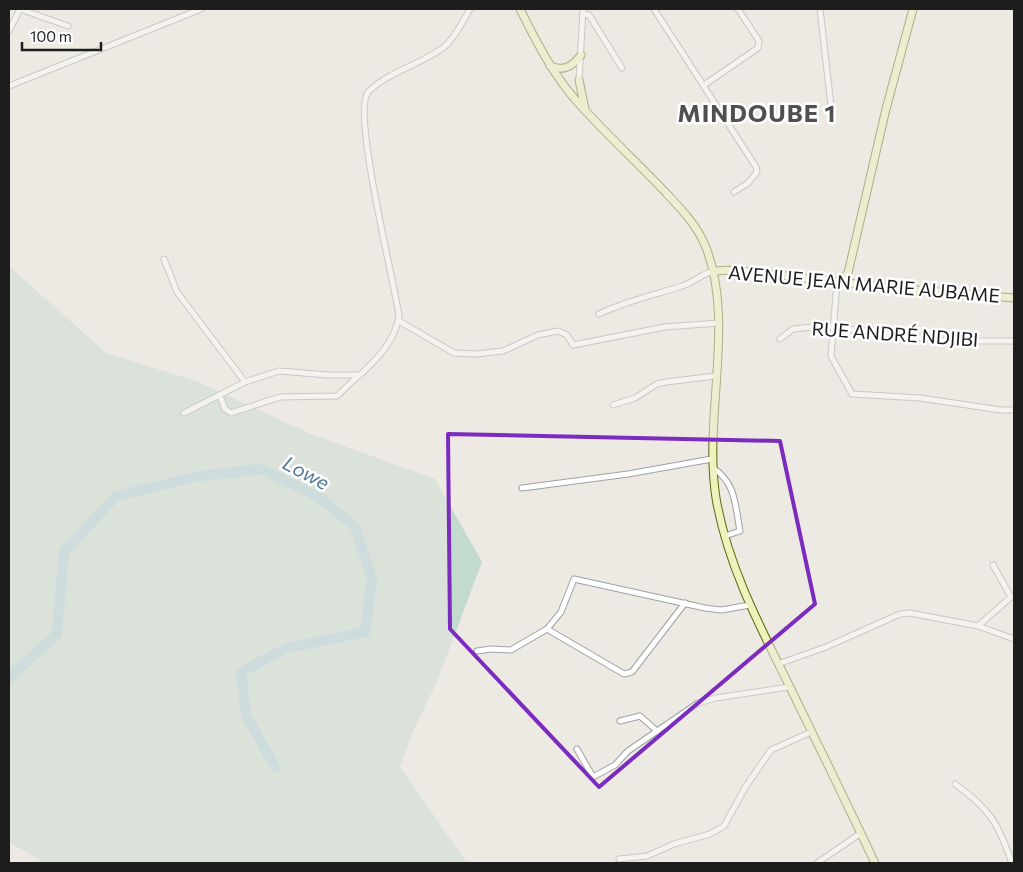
<svg xmlns="http://www.w3.org/2000/svg" width="1023" height="872" font-family="Commissioner,sans-serif">
<rect width="100%" height="100%" fill="#edeae4"/>
<!-- wetland -->
<path fill="#c3dacf" d="M 9,266 L 106,353 L 196,381 L 311,434 L 435,479 L 482,562 L 437,682 L 413,731 L 400,767 L 467,863 L 45,863 L 9,842 Z"/>
<g fill="none" stroke-linecap="round" stroke-linejoin="round">
<!-- river -->
<path stroke="#a9ccd6" stroke-width="10" d="M 9,678 L 57,634 L 64,552 L 116,496 L 194,477 L 261,469 L 320,498 L 355,527 L 372,578 L 365,632 L 286,648 L 241,672 L 246,715 L 275,767"/>
<!-- street casing -->
<g stroke="#a1a1a1" stroke-width="7">
<g id="street">
<path d="M 20,9 L 68,26"/>
<path d="M 654,9 L 756,167 L 757,172 L 748,183 L 734,192"/>
<path d="M 820,9 L 831,106"/>
<path d="M 583,14 L 589,15 L 622,68"/>
<path d="M 9,31 L 20,9"/>
<path d="M 579,80 L 583,9"/>
<path d="M 704,85 L 758,48 L 759,41 L 738,9"/>
<path d="M 9,86 L 201,9"/>
<path d="M 164,259 L 177,292 L 245,382"/>
<path d="M 837,282 L 831,356 L 852,394 L 920,398 L 1001,410 L 1014,410"/>
<path d="M 599,314 C 626,301 654,295 682,286 C 693,283 699,275 714,271"/>
<path d="M 399,321 L 454,353 L 476,354 L 503,351 L 538,335 L 558,331 L 567,335 L 573,345 L 665,327 L 719,323"/>
<path d="M 780,339 L 793,329 L 823,326 L 948,341 L 1014,341"/>
<path d="M 220,396 L 225,409 L 231,413 L 280,397 L 337,396 L 359,375"/>
<path d="M 613,405 L 635,398 L 657,384 L 666,382 L 715,376"/>
<path d="M 184,413 L 245,382 L 279,371 L 328,375 L 360,375 C 378,358 395,341 399,316 C 395,284 350,107 369,91 C 390,71 422,64 444,47 C 455,38 463,21 470,9"/>
<path d="M 713,468 C 736,483 735,505 740,531 L 725,536"/>
<path d="M 522,488 L 628,474 L 712,459"/>
<path d="M 978,626 L 1011,597 L 993,565"/>
<path d="M 547,629 L 624,674 L 632,672 L 685,603"/>
<path d="M 477,651 L 491,649 L 511,650 L 547,629 L 561,612 L 574,579 L 705,608 L 721,610 L 750,605"/>
<path d="M 778,664 L 826,647 L 900,614 L 910,613 L 978,626 L 1014,639"/>
<path d="M 620,721 L 640,716 L 657,731"/>
<path d="M 577,749 L 593,777 L 615,765 L 628,751 L 698,703 L 716,698 L 789,687"/>
<path d="M 955,784 C 990,809 998,823 1012,863"/>
<path d="M 619,859 L 647,856 L 674,844 L 710,834 L 724,826 L 746,786 L 771,750 L 811,732"/>
<path d="M 817,863 L 861,833"/>
</g>
</g>
<!-- secondary casing -->
<g stroke="#5f6810" stroke-width="9">
<g id="secondary">
<path d="M 520,9 C 537,43 554,77 581,106 C 609,137 640,165 668,195 C 683,211 697,226 705,245 C 736,321 703,416 716,498 C 727,563 758,623 787,681 C 817,742 846,802 875,863"/>
<path d="M 550,66 C 564,72 573,66 581,55"/>
<path d="M 579,80 L 585,109"/>
<path d="M 714,271 L 733,270 L 892,288 L 1014,298"/>
<path d="M 839,282 L 848,273 L 886,109 L 913,9"/>
</g>
</g>
<!-- street -->
<use href="#street" stroke="#fff" stroke-width="5"/>
<!-- secondary -->
<use href="#secondary" stroke="#f0f2bd" stroke-width="7"/>
</g>
<!-- marked area -->
<path d="M0 0H1023V872H0ZM 448,434 L 780,441 L 815,604 L 599,787 L 450,629 Z" fill="#edeae4" fill-opacity=".55" fill-rule="evenodd"/>
<path fill="none" stroke="#7b2cbf" stroke-width="4" stroke-linejoin="round" d="M 448,434 L 780,441 L 815,604 L 599,787 L 450,629 Z"/>
<g text-anchor="middle" stroke-width="5" stroke-linejoin="round" paint-order="stroke">
<!-- street labels -->
<g font-size="19" fill="#1d1d1d" stroke="#fff">
<text transform="translate(864 284) rotate(5)" y="7">AVENUE JEAN MARIE AUBAME</text>
<text transform="translate(895 334) rotate(4)" y="7">RUE ANDRÉ NDJIBI</text>
</g>
<!-- water labels -->
<g font-size="20" font-style="italic" fill="#51769b" stroke="#fff">
<text transform="translate(306 473) rotate(28)" y="7">Lowe</text>
</g>
<!-- district labels -->
<g font-size="24" font-weight="bold" letter-spacing="1" fill="#505050" stroke="#fff">
<text x="757" y="122">MINDOUBE 1</text>
</g>
</g>
<!-- border -->
<rect width="1023" height="872" fill="none" stroke="#1d1d1d" stroke-width="20"/>
<!-- scale -->
<path d="M22 42v8h79v-8" fill="none" stroke="#1d1d1d" stroke-width="2.5"/>
<text x="30" y="42" font-size="15" fill="#1d1d1d" stroke="#ffffff" stroke-width="4" paint-order="stroke">100 m</text>
</svg>
